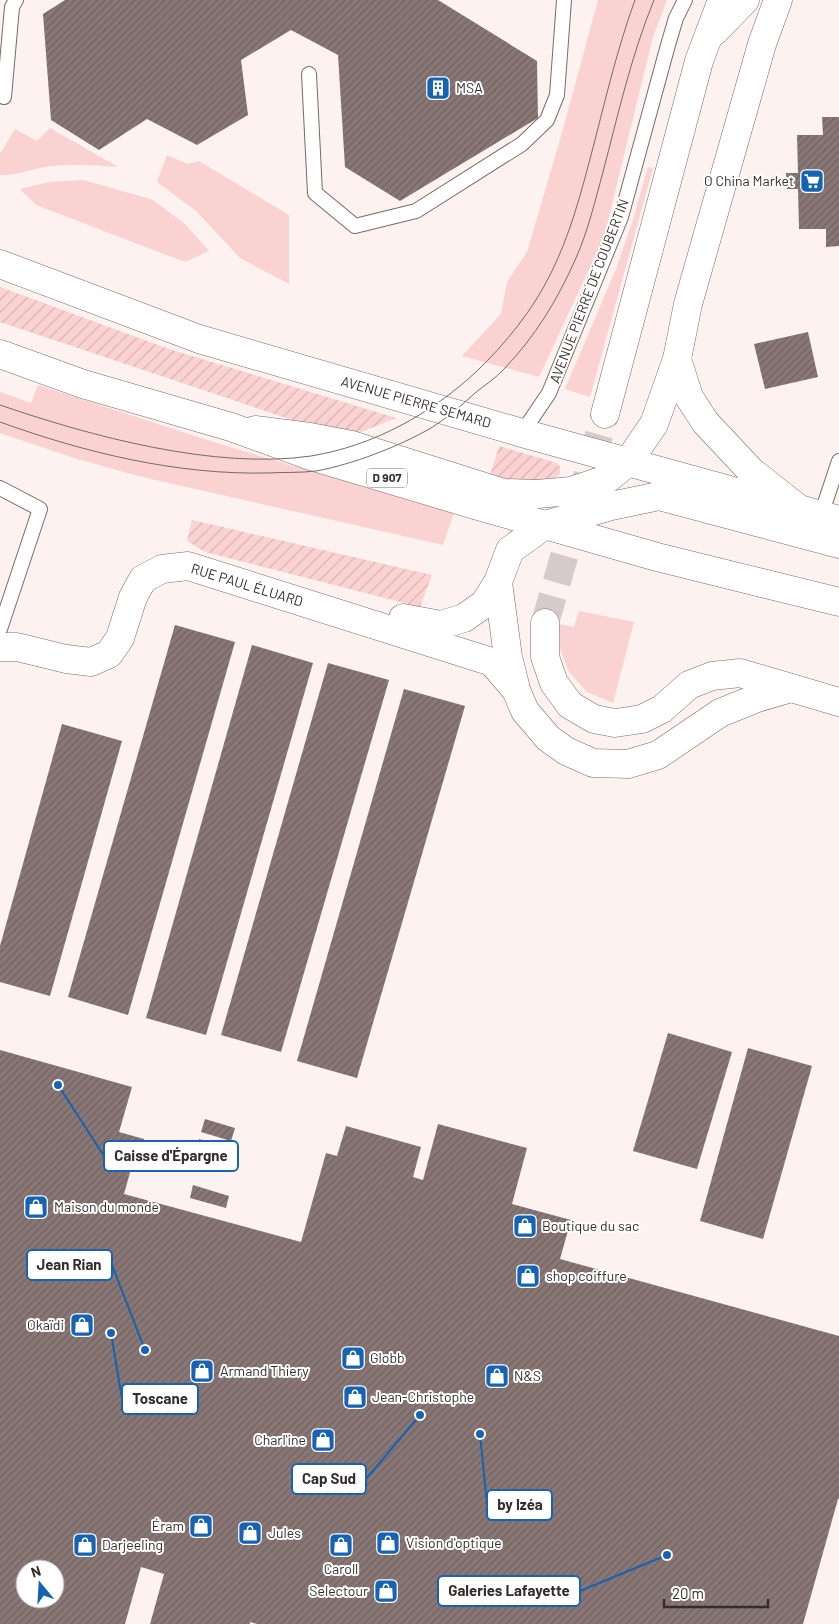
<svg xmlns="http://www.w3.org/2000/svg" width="839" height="1624" font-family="Barlow,sans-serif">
<defs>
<pattern id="garden-furrows" width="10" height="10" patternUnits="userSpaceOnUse" patternTransform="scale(1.25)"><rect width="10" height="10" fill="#fad2d1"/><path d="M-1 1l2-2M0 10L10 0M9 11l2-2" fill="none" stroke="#d7b5b4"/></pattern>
<pattern id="building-hatch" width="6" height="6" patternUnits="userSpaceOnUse" patternTransform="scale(1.25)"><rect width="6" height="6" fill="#897776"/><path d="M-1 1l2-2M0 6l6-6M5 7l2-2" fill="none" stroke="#716261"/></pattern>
</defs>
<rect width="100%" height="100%" fill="#fef2f1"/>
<!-- green -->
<g fill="#fad2d1">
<path d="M 598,0 L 667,0 L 653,37 L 604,237 L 539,377 L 462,356 L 501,314 L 507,282 L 527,252 L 560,140 Z"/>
<path d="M 50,128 L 118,167 C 96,165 73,164 51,166 C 33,168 18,176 0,175 L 0,154 L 15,129 L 37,141 Z"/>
<path d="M 167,155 L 188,164 L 199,161 L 289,215 L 289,284 L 240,258 L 196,211 L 157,182 Z"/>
<path d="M 648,167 L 653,168 L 590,397 L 565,389 L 616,269 L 633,220 Z"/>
<path d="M 83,180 L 151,199 L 184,223 L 209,251 L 185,262 L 36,205 L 20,189 L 49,182 Z"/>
<path d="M 38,385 L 226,446 L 454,513 L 443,545 L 138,476 L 74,458 L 0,433 L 0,392 L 31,403 Z"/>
<path d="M 579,611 L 634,622 L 613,703 L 587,692 L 569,672 L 560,648 L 559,624 L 574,627 Z"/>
</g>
<!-- garden -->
<g fill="url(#garden-furrows)">
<path d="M 0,287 L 169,349 L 396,418 L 346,438 L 0,322 Z"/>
<path d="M 499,446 L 557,463 L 560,467 L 560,474 L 555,478 L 532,490 L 489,479 Z"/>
<path d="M 192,520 L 432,575 L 420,607 L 205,552 L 187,541 Z"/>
</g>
<!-- building -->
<g fill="url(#building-hatch)" fill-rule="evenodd">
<path d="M 65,0 L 438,0 L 537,61 L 538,118 L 400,201 L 345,167 L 338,55 L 291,30 L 241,60 L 248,115 L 197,145 L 147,119 L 99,150 L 51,120 L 43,14 Z"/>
<path d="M 822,117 L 839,117 L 839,246 L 826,247 L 826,229 L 799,229 L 798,189 L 787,189 L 786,173 L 798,173 L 797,135 L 823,135 Z"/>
<path d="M 808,332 L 818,377 L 765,389 L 754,344 Z"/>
<path d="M 175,625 L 235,642 L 128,1015 L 68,997 Z"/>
<path d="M 252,645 L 313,663 L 206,1035 L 146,1018 Z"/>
<path d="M 328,663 L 389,680 L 281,1052 L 221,1035 Z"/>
<path d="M 404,689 L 465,706 L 357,1078 L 297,1061 Z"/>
<path d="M 62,724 L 122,741 L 50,996 L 0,982 L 0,946 Z"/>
<path d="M 668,1033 L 732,1052 L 697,1169 L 633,1151 Z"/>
<path d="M 748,1048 L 812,1066 L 763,1239 L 700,1221 Z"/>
<path d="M 0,1050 L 132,1087 L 119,1132 L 144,1139 L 136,1171 L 131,1169 L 124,1194 L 301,1242 L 326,1153 L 337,1156 L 346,1126 L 421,1147 L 413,1177 L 423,1180 L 438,1124 L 527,1148 L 512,1204 L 571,1220 L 560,1259 L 839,1336 L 839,1499 L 838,1499 L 803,1624 L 257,1624 L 250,1622 L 250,1624 L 150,1624 L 164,1574 L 141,1567 L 125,1624 L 0,1624 ZM 25,1569 L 55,1569 L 55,1599 L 25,1599 Z"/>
<path d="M 205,1119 L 235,1128 L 231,1141 L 201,1132 Z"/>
<path d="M 199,1139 L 229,1148 L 225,1161 L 195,1152 Z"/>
<path d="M 193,1185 L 229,1196 L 226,1208 L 190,1198 Z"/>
</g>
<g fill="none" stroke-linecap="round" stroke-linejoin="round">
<!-- minor-tunnel -->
<path stroke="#d6cbca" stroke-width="28" stroke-dasharray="28 14" stroke-linecap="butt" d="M 545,623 L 605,414"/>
<!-- service casing -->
<g stroke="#7b6969" stroke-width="16">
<g id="service">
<path d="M 309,74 L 315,193 L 355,226 L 416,211 L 522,144 L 547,120 L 557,95 L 564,0"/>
<path d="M 4,97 L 12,7 L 16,0"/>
<path d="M 522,433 L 549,393 L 621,217 L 668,45 L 676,18 L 685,0"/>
<path d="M 0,488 L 40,509 L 0,629"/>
<path d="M 821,515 L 839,461"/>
</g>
</g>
<!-- minor casing -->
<g stroke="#7b6969" stroke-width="29">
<g id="minor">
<path d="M 715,31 L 745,0"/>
<path d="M 677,359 L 689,397 L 705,422 L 751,471 L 799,509"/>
<path d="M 605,414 L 699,61 L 722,0"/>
<path d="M 255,430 L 310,437 L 352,445 L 504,493 L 537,494 L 571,491 L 607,479 L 628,462 L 654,424 L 677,359 L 688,304 L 762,44 L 778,0"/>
<path d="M 403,618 L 441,625 L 464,618 L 484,604 L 498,582"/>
<path d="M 545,623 L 545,657 L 554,683 L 570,705 L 594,719 L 615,723 L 642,719 L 662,709 L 689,685 L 712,676 L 740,673 L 839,702"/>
<path d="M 0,647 L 17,647 L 66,659 L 91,662 L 109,654 L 120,638 L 133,597 L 143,579 L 162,569 L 188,566 L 492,662 L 516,690 L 525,711 L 548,738 L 566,751 L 593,763 L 628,764 L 658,755 L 720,713 L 757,698 L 791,688"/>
<path d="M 515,685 L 508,657 L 498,582 L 510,550 L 545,525 L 611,506 L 659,496 L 839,544"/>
</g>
</g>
<!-- primary casing -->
<g stroke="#7b6969" stroke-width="29">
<g id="primary">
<path d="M 0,264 L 199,339 L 522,433 L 839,520"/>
<path d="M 0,354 L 83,384 L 231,427 L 311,456 L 475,505 L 657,557 L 839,602"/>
</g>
</g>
<!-- service -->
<use href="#service" stroke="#fff" stroke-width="14"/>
<!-- minor -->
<use href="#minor" stroke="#fff" stroke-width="28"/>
<!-- primary -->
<use href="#primary" stroke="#fff" stroke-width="28"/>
<!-- tram -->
<g stroke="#746b6b" stroke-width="1">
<path d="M 0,405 C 90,436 215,470 311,456 C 373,446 431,414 477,371 C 506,343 533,310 551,273 C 569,237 580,197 590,159 C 604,106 616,52 635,0"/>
<path d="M 0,422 C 86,453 177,475 268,473 C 284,472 300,473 316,471 C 351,465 400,446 431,428 C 447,418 461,406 475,393 C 485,385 496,378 504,369 C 535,337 558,299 576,258 C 588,231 595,201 603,172 C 618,115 631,56 654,0"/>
</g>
</g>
<!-- icons -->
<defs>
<g id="building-square" transform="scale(1.25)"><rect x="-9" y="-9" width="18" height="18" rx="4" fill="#1563b2" stroke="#fff"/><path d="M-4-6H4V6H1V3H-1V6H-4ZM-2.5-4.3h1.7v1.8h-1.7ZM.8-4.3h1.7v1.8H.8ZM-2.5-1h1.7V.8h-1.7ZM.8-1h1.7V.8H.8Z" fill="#fff"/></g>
<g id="supermarket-square" transform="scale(1.25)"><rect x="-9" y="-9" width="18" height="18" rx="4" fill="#1563b2" stroke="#fff"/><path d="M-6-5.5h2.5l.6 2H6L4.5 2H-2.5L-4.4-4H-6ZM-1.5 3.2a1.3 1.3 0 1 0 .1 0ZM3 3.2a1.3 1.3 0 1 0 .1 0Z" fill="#fff"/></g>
<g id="shop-square" transform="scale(1.25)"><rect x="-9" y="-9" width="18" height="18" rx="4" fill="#1563b2" stroke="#fff"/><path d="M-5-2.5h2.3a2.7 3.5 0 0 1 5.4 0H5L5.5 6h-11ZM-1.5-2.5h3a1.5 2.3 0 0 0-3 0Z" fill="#fff"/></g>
</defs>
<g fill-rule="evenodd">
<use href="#building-square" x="438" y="88"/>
<use href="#supermarket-square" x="812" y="181"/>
<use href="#shop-square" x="36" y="1207"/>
<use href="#shop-square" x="525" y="1226"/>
<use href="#shop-square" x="528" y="1276"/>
<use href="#shop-square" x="82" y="1325"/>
<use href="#shop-square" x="353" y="1358"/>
<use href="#shop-square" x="202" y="1371"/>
<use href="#shop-square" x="497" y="1376"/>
<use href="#shop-square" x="355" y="1397"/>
<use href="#shop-square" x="323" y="1440"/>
<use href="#shop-square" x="201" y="1526"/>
<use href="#shop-square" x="250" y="1533"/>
<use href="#shop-square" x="388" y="1543"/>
<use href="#shop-square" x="85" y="1545"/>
<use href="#shop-square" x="341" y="1545"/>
<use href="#shop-square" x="386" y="1591"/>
</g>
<g text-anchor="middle" stroke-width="4" stroke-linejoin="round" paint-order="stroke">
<!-- shield labels -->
<rect fill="#fff" stroke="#726c6c" stroke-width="1" x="367" y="468.5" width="40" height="19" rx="4"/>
<g font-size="12" font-weight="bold" fill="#352d2d">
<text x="387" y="482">D 907</text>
</g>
<!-- poi labels -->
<g font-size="14" fill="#352d2d" stroke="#fff" text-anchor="start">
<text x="456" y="93">MSA</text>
<text x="794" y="186" text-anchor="end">O China Market</text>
<text x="54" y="1212">Maison du monde</text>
<text x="542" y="1231">Boutique du sac</text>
<text x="546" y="1281">shop coiffure</text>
<text x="64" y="1330" text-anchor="end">Okaïdi</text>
<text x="370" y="1363">Globb</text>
<text x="220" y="1376">Armand Thiery</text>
<text x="514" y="1381">N&amp;S</text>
<text x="372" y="1402">Jean-Christophe</text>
<text x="306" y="1445" text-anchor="end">Charl'ine</text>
<text x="184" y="1531" text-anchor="end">Éram</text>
<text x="268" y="1538">Jules</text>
<text x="406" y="1548">Vision d'optique</text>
<text x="102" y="1550">Darjeeling</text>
<text x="341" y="1574" text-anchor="middle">Caroll</text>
<text x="368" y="1596" text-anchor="end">Selectour</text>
</g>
<!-- street labels -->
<g font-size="14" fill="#352d2d" stroke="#fff">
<text transform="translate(589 291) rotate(-69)" y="5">AVENUE PIERRE DE COUBERTIN</text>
<text transform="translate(416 402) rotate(16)" y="5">AVENUE PIERRE SEMARD</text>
<text transform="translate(247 585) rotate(17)" y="5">RUE PAUL ÉLUARD</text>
</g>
</g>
<!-- callouts -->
<path fill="none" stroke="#1563b2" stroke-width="2" d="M58 1085L104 1156M145 1350L112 1265M111 1333L122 1399M420 1415L366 1479M480 1434L487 1505M667 1555L580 1591"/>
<g fill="#1563b2" stroke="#fff" stroke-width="2">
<circle cx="58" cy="1085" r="5"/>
<circle cx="145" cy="1350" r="5"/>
<circle cx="111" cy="1333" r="5"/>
<circle cx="420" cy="1415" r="5"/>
<circle cx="480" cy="1434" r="5"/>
<circle cx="667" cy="1555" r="5"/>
</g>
<g fill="#fff" stroke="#1563b2" stroke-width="2">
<rect x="104" y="1141" width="134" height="30" rx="5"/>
<rect x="27" y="1250" width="85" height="30" rx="5"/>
<rect x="122" y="1384" width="76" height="30" rx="5"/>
<rect x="292" y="1464" width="74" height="30" rx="5"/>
<rect x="487" y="1490" width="65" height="30" rx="5"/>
<rect x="438" y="1576" width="142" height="30" rx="5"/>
</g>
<g font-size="15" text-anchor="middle" font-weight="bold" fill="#352d2d">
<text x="171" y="1161">Caisse d'Épargne</text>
<text x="69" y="1270">Jean Rian</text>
<text x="160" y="1404">Toscane</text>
<text x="329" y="1484">Cap Sud</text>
<text x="520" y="1510">by Izéa</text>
<text x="509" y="1596">Galeries Lafayette</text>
</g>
<!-- north arrow -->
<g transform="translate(40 1584) rotate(342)"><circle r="24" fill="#ffffff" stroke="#aeabab"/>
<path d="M0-4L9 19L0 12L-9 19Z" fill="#1563b2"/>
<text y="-8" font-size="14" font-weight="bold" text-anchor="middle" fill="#352d2d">N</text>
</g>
<!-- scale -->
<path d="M664 1599v8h104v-8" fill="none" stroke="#352d2d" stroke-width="2.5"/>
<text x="672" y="1599" font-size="15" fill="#352d2d" stroke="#ffffff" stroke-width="4" paint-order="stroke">20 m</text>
</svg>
